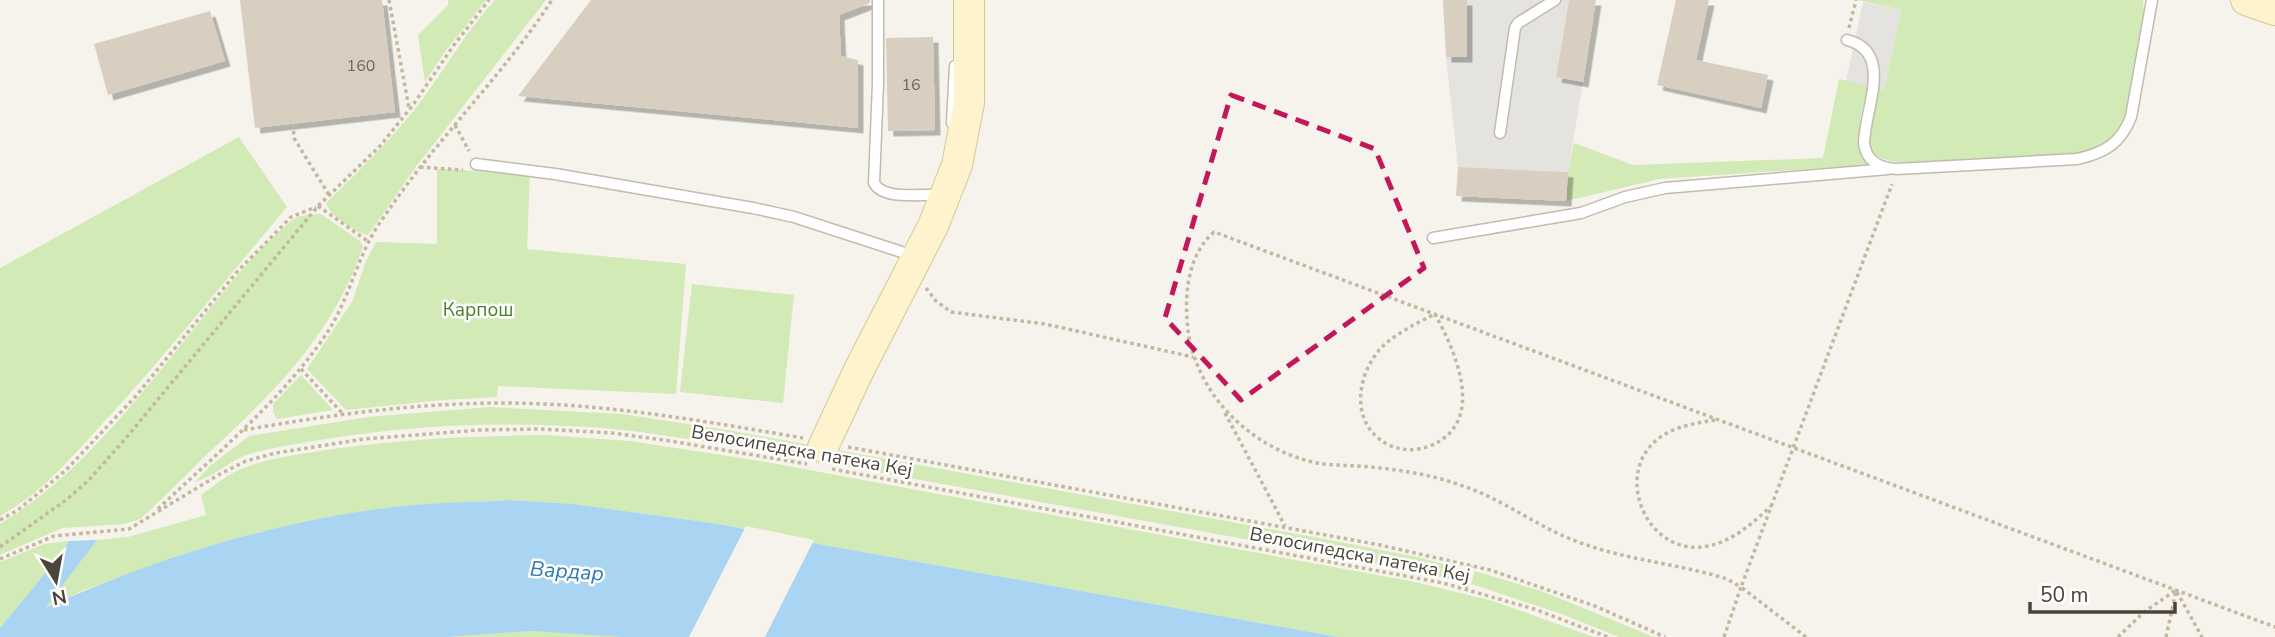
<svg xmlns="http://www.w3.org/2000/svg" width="2275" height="637" font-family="'Nunito Sans',sans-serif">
<defs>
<filter id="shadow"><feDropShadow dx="5.5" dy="5.5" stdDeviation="0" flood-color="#0004"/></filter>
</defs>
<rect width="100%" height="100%" fill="#f6f3ec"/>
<!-- green -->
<g fill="#d2eab5">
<path d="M 448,0 L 486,0 L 444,53 L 425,82 L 418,35 L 448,5 Z"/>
<path d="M 495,0 L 546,0 L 415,168 L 368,235 C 354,232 331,217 326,203 C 357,173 388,143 415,109 C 443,73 464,33 495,0 Z"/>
<path d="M 1858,0 L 2143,0 L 2144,24 L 2125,121 C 2115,141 2098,151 2076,155 L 1919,163 C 1851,163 1868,139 1877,88 L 1884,89 L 1901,10 Z"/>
<path d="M 1839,79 L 1868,85 C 1862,114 1851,140 1870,165 L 1659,179 L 1566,201 L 1568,172 L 1574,143 L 1633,165 L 1823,158 Z"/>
<path d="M 239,137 L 287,207 C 226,279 167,354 103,423 C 71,458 42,493 0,516 L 0,268 Z"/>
<path d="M 437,169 L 530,173 L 527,249 L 686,264 L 676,394 L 498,386 L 497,397 L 443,400 L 346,410 L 307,369 L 352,302 L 366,261 L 376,242 L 437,244 Z"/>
<path d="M 321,214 L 360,241 L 363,246 C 333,337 269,397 201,460 C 181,480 161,501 140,519 L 125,524 L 62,528 L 0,555 L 0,524 C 84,473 144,390 205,315 C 230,284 260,246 291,221 C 299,214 312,215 321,214 Z"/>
<path d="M 692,284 L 794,295 L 783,403 L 680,392 Z"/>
<path d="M 301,375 L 333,410 L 277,419 L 273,412 L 273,404 Z"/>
<path d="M 490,407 L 622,414 L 733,431 L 1330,540 L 1417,557 L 1466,570 L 1463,582 L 1381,564 L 745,448 C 698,441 651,432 603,428 C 510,421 417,424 326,439 C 301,443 276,447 252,453 C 231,459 216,476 195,482 L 210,466 L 249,436 L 368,417 Z"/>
<path d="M 546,435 L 630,441 L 760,461 L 1415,582 L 1493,601 L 1594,637 L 1338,637 L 813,543 L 719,524 L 573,504 L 511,500 L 424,504 L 329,517 L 251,534 L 180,555 L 84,590 L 43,609 L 97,540 L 128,537 L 206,515 L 201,495 C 215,485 229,473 246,467 C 269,458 296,455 320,451 C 395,439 470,436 546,435 Z"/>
<path d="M 69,541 L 51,566 L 0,628 L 0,562 L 44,544 Z"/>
<path d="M 1475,571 L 1544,592 L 1654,637 L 1619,637 L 1559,613 L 1471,584 Z"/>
<path d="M 533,631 L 614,635 L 623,637 L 448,637 Z"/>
</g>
<!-- parking -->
<g fill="#e5e3e0">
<path d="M 1467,0 L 1569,0 L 1556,77 L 1583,82 L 1568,172 L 1458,167 L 1446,57 L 1467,57 Z"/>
<path d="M 1863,2 L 1901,10 L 1884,89 L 1846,81 Z"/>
</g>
<!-- water -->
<path fill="#a9d4f2" d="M 511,500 L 573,504 L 719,524 L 813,543 L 1338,637 L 623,637 L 533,631 L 448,637 L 0,637 L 0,628 L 51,566 L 69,541 L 97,540 L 45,608 C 165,554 294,515 425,504 C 453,502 482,502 511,500 Z"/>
<!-- pier -->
<path fill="#f6f3ec" d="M 746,526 L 814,540 L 765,637 L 689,637 Z"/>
<!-- building -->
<g fill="#d8cfc1" filter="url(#shadow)">
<path d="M 240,0 L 382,0 L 395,112 L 255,128 Z"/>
<path d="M 591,0 L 870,0 L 870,3 L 839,15 L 841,56 L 858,60 L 858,128 L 518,96 Z"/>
<path d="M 1443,0 L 1467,0 L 1467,57 L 1446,57 Z"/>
<path d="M 1569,0 L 1596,0 L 1583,82 L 1556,77 Z"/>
<path d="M 1676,0 L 1709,0 L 1696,60 L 1768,75 L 1761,108 L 1657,85 Z"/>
<path d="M 210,11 L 225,61 L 108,95 L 94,44 Z"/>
<path d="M 933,37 L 935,130 L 888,131 L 886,38 Z"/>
<path d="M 1458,167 L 1568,172 L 1566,201 L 1456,196 Z"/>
</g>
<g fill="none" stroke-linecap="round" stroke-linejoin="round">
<!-- lane casing -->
<g stroke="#c2bbae" stroke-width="13">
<g id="lane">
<path d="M 878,0 L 878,83 L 874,183 C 883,200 918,194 936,195 L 942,190"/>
<path d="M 1847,40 C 1895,52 1864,110 1864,144 C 1867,162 1880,168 1897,169 L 2077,159 C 2105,153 2121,143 2131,117 L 2152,0"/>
<path d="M 952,123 L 955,66"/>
<path d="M 1500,133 L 1515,28 L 1518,23 L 1555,0"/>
<path d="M 476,164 L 555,174 L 753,208 L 794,217 L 914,256"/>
<path d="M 1433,238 L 1581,213 L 1625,197 L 1665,188 L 1888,169"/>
</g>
</g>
<!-- secondary casing -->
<g stroke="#d6c79b" stroke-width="32">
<g id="secondary">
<path d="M 2246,0 L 2275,10"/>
<path d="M 823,447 L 859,370 L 933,226 L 957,165 L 969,103 L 969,0"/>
</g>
</g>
<!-- path -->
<g stroke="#c4b79f" stroke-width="3.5" stroke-dasharray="3.5 3.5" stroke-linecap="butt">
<path d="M 389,0 L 409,108"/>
<path d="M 1849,28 L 1856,0"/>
<path d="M 293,124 L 294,138 L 329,195"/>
<path d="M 455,125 L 469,151"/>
<path d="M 420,167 L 463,170"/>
<path d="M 318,206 L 369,242"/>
<path d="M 926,288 L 936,301 L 951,312 L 1045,324 L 1193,357"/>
<path d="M 1435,314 C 1455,351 1488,422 1430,446 C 1417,451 1402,451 1389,445 C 1348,425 1356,372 1384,345 C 1399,332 1417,323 1435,314 Z"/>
<path d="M 301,369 L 344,415"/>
<path d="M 1225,413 L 1285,526"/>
<path d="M 1715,420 C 1696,423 1676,426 1659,438 C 1611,474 1648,559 1708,546 C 1733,541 1753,523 1771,506"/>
<path d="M 244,430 C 329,415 416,403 503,403 C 604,403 703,421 803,438"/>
<path d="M 848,447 L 1380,545 L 1490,570 L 1595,606 L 1665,637"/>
<path d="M 832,469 L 1443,583 L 1534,609 L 1608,637"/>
<path d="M 158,509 C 217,453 281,401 327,333 C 346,304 354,271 369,241 C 376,227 386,214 395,201 C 444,132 506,71 552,0"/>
<path d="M 0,520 L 18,510 L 66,470 L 136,396 L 236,273 L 291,217 L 316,207"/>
<path d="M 0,547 L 66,500 L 88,481 L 126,438 L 318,206 L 380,146 L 413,105 L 454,45 L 489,0"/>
<path d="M 0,559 L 54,536 L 129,529 L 220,474 L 246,461 L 276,453 L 364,439 L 479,430 L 540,429 L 612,433 L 670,441 L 807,464"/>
<path d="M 1466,588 L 1471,566"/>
<path d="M 2177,592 L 2202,637"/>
<path d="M 1724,637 L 1741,587 L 1727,579 C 1676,563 1623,560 1573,540 C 1535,525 1502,499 1463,486 C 1433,475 1402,470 1370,467 C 1352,465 1334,466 1317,463 C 1249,449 1191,390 1187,320 C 1185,289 1189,254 1214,232 L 2275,627"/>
<path d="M 1806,637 L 1741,587 L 1892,184"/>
<path d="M 2118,637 L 2144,612 L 2176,590"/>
<path d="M 2166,637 L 2176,591"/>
</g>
<!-- lane -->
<use href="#lane" stroke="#fff" stroke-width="10"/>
<!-- secondary -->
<use href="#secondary" stroke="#fff3cd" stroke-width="30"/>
</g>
<!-- marked area -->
<path fill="none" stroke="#c2185b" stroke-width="5" stroke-dasharray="14 9" stroke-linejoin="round" d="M 1231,95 L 1375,149 L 1424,268 L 1241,400 L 1165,318 Z"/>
<g text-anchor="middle" stroke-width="5" stroke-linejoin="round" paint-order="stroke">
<!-- number labels -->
<g font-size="16" fill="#6e675b">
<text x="361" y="71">160</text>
<text x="911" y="90">16</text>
</g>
<!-- park labels -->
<g font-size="19" fill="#4a7f2a" stroke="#fff">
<text x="478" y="316">Карпош</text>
</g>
<!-- street labels -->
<g font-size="19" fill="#4b4439" stroke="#fff">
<text transform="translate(802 450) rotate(10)" y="7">Велосипедска патека Кеј</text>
<text transform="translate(1360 554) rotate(11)" y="7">Велосипедска патека Кеј</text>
</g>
<!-- water labels -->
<g font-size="21" font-style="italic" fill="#2e7ab2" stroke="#fff">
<text transform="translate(567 571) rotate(4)" y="7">Вардар</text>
</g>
</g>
<!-- north arrow -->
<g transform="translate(56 581) rotate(169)" stroke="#ffffff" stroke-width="5" paint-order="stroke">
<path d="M0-5L12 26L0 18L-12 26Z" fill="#4b4439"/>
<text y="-10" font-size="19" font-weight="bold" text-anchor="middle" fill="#4b4439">N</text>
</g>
<!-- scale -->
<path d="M2030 602v10h145v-10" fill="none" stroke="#4b4439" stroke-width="3.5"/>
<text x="2040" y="602" font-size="21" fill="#4b4439" stroke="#ffffff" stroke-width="5" paint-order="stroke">50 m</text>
</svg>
